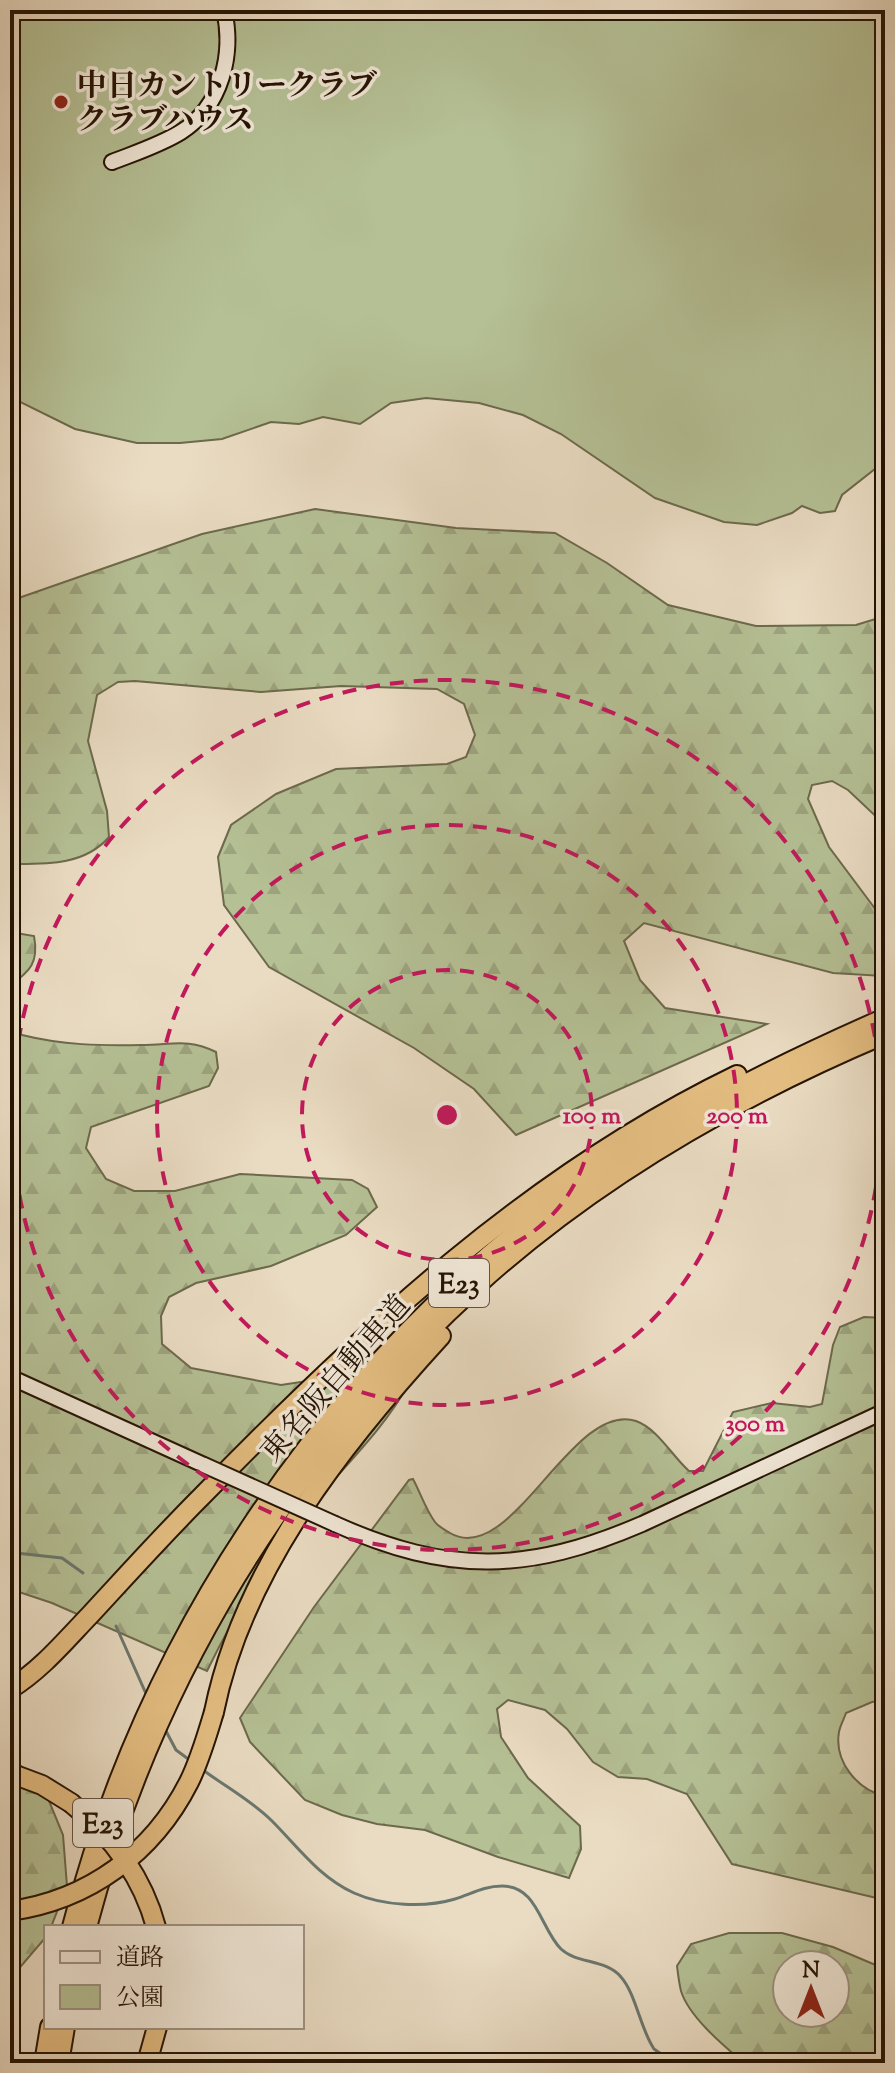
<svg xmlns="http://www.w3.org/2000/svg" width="895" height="2073" font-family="'Sorts Mill Goudy','Noto Serif JP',serif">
<defs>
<pattern id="forest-firs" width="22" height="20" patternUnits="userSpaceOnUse" patternTransform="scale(2)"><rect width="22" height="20" fill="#b5c095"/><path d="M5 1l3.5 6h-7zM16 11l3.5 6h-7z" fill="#9ca47f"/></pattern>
</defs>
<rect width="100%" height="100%" fill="#eadcc3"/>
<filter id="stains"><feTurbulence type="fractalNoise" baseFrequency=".0025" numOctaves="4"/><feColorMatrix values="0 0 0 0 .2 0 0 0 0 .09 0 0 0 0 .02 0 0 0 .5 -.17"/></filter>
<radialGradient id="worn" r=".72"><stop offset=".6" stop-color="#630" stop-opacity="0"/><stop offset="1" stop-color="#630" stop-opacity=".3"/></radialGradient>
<!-- green -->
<path fill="#b5c095" stroke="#6c694c" stroke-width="2" d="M 10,10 L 885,10 L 885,461 L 842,495 L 835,511 L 820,513 L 802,506 L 792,513 L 757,525 L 724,522 L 655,498 L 561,434 L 523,415 L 479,403 L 426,398 L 391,403 L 360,424 L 323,417 L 299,424 L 271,422 L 222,439 L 180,443 L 137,443 L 75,429 L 10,397 Z"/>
<!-- forest -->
<g fill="url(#forest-firs)" stroke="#6c694c" stroke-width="2" fill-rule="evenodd">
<path d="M 315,509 L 456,528 L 555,533 L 607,563 L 668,605 L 756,626 L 856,625 L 885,616 L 885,825 L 848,790 L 832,781 L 812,785 L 808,799 L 829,847 L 885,922 L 883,976 L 833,973 L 644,923 L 624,941 L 640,980 L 665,1008 L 767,1024 L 516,1135 L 474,1089 L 414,1048 L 269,967 L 224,905 L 218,857 L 231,825 L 276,794 L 336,769 L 447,764 L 466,757 L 475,735 L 464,704 L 437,689 L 341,686 L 261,692 L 135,681 L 118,682 L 97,695 L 88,741 L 107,811 L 109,837 C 84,866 45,864 10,864 L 10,601 L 202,534 Z"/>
<path d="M 10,932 L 34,936 C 39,963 30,971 10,986 Z"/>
<path d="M 10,1016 L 22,1035 C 62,1045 101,1046 142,1045 C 172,1045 188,1038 216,1052 L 218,1068 L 209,1086 L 91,1127 L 86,1148 L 106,1179 L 134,1191 L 175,1191 L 240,1174 L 352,1180 L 368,1189 L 377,1207 L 346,1235 L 271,1266 L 196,1283 L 169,1297 L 161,1316 L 162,1344 L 191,1368 L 281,1385 L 347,1375 L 393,1377 L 408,1385 C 382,1432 342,1468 308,1510 C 268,1560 235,1613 207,1671 L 52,1603 L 10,1589 Z"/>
<path d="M 864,1317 L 885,1318 L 885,1700 L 872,1702 L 846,1713 C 844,1719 840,1726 839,1732 C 834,1761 857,1790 885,1796 L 885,1900 L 732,1864 L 687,1794 L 647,1779 L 618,1777 L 593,1762 L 567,1729 L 545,1710 L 508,1700 L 497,1709 L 501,1737 L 528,1778 L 580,1826 L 581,1849 L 569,1878 L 498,1857 L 425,1830 L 377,1824 L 342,1815 L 305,1800 L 250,1742 L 240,1718 L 314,1607 L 409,1480 L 413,1479 C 420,1492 426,1510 435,1522 C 439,1527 445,1530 450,1533 C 511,1569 572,1400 636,1421 C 658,1429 672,1456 689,1471 L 703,1471 L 733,1412 L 772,1403 L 810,1407 L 822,1404 L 833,1345 L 840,1327 Z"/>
<path d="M 10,1757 L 30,1774 L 47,1796 L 63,1835 L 67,1886 L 51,1927 L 46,1927 L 46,1937 L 10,1979 Z"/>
<path d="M 729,1933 L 782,1933 L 833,1947 L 885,1969 L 885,2063 L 744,2063 C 724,2046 689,2017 681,1991 C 679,1983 678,1974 677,1966 L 691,1944 ZM 835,1965 L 835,2013 L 787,2013 L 787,1965 Z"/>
</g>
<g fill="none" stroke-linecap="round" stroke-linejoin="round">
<!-- stream -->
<g stroke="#6a776e" stroke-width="3">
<path d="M 10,1550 L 16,1553 L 62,1558 L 83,1573"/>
<path d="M 116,1626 L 147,1696"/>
<path d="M 166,1731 L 176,1750 L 191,1761"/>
<path d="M 203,1770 C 226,1787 252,1801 272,1821 C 298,1847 319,1877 354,1893 C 383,1906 425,1908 455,1899 C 471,1894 484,1886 502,1886 C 538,1886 540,1928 561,1949 C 577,1964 606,1959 621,1977 C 636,1994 640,2028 654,2049 L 664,2056 L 691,2063"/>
</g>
<!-- secondary casing -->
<g stroke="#241203" stroke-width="18">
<g id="secondary">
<path d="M 112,162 C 135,153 160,145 181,132 C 222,106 234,54 224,10"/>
<path d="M 10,1377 L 204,1465"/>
<path d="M 335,1524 C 449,1575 528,1573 642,1524 L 885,1411"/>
</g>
</g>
<!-- highway casing -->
<g stroke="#241203" stroke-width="22">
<g id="highway">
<path d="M 10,1689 C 41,1670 65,1641 90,1615 C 127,1575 163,1535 202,1496 C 361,1333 530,1175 737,1075"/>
<path d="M 214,1712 C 243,1568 344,1442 441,1336"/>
<path d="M 10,1773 L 42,1785 L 71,1803"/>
<path d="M 72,1927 C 148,1631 330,1364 578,1185 C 673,1117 778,1065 885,1018"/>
<path d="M 87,1927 C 152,1680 288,1457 477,1285 C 596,1177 738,1096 885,1034"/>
<path d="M 44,2063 L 50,2027"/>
<path d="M 59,2063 L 65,2027"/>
<path d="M 147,2063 L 157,2027"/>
</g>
</g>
<!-- secondary -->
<use href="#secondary" stroke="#f1e8d8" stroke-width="14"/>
<!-- highway -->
<use href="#highway" stroke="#e5be82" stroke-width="18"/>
<!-- secondary-bridge casing -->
<g stroke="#241203" stroke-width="18" stroke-linecap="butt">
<path id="secondary-bridge" d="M 204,1465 L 335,1524"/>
</g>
<!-- highway-bridge casing -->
<g stroke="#241203" stroke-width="22" stroke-linecap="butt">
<g id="highway-bridge">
<path d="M 71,1803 C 112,1836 142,1875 156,1927"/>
<path d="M 10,1911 C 89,1900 153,1853 189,1782 C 200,1760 207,1735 214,1712"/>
</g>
</g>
<!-- secondary-bridge -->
<use href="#secondary-bridge" stroke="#f1e8d8" stroke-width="14"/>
<!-- highway-bridge -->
<use href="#highway-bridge" stroke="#e5be82" stroke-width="18"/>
</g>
<!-- distance rings -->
<g fill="none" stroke="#c2185b" stroke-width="4" stroke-dasharray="14 10">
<circle cx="447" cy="1115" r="145"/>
<circle cx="447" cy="1115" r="290"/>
<circle cx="447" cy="1115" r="435"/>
</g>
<!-- markers -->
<circle fill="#8f2418" stroke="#f1e8d8" stroke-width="3" cx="61" cy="102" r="8"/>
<g text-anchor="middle" stroke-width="7" stroke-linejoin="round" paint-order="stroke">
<!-- shield labels -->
<g fill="#f1e8d8" stroke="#625243" stroke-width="2">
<rect x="429" y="1259" width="60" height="48" rx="6"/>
<rect x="73" y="1799" width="60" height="48" rx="6"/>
</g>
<g font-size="28" font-weight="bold" fill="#241203">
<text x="459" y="1293">E23</text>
<text x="103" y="1833">E23</text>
</g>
<!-- poi labels -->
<g font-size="30" font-weight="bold" fill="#241203" stroke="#f1e8d8" text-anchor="start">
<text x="77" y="95">中日カントリークラブ<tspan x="77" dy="34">クラブハウス</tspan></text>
</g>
<!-- street labels -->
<g font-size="30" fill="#241203" stroke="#f1e8d8">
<text transform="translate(335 1378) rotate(-49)" y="10">東名阪自動車道</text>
</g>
</g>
<circle cx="447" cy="1115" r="12" fill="#c2185b" stroke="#f1e8d8" stroke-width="4"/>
<g font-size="24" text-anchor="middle" font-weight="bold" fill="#c2185b" stroke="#f1e8d8" stroke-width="7" stroke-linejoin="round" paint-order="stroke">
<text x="592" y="1123">100 m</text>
<text x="737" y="1123">200 m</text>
<text x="755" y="1431">300 m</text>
</g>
<!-- margin -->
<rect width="895" height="2073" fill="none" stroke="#eadcc3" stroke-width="40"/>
<rect x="12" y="12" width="871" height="2049" fill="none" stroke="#241203" stroke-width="4"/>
<rect x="20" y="20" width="855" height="2033" fill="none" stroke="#241203" stroke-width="2"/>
<!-- legend -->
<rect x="44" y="1925" width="260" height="104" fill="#f1e8d8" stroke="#9f9283" stroke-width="2"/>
<rect x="60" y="1951" width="40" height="12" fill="#f1e8d8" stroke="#9f9283" stroke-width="2"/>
<text x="116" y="1965" font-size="24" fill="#241203">道路</text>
<rect x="60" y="1985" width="40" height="24" fill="#b5c095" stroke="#9f9283" stroke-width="2"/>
<text x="116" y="2005" font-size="24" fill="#241203">公園</text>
<!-- north arrow -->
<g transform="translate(811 1989)"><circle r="38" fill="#f1e8d8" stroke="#9f9283" stroke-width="2"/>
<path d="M0-6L14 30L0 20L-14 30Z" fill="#8f2418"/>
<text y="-12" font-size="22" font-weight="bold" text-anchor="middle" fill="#241203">N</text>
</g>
<rect width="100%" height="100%" filter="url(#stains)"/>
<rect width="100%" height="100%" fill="url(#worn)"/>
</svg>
